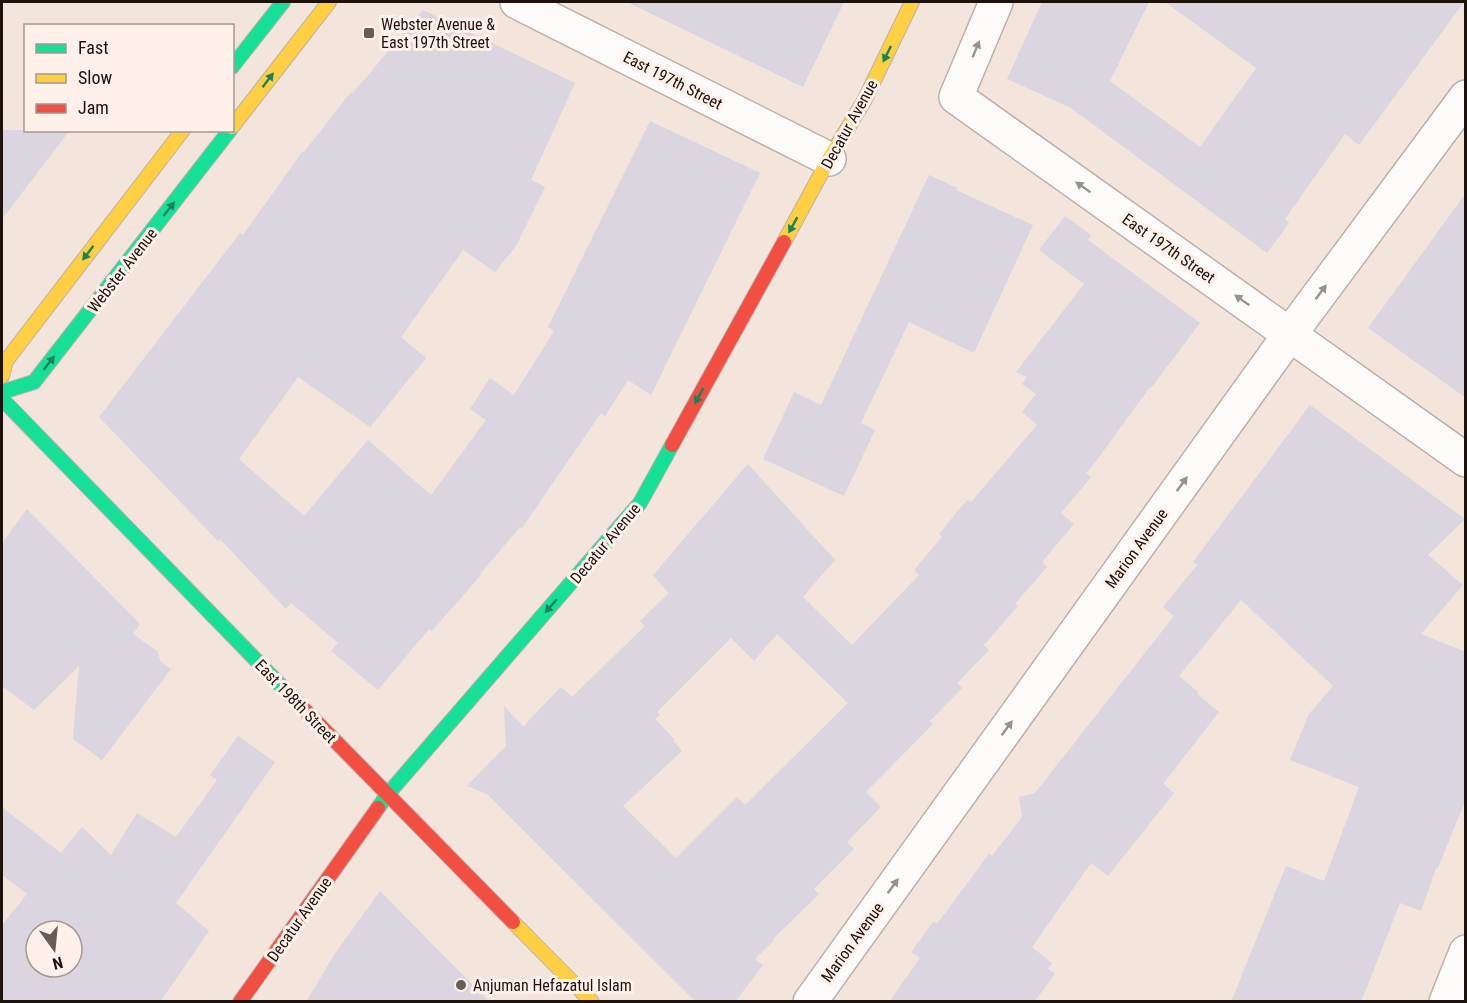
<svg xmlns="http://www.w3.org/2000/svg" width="1467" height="1003" font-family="'Roboto Condensed',sans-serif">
<rect width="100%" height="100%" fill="#f3e4dc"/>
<!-- building -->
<g fill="#dad5df" fill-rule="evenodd">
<path d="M 627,2 L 844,2 L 803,87 Z"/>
<path d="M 1042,2 L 1149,2 L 1110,81 L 1200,147 L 1256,68 L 1165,2 L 1464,2 L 1359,145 L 1345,134 L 1285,219 L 1289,223 L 1267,253 L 1071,108 L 1007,79 Z"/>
<path d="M 423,10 L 575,83 L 531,180 L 545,187 L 516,246 L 495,272 L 463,250 L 401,337 L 426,358 L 370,427 L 298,377 L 239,459 L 304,516 L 368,440 L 431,495 L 486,420 L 470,409 L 490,378 L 514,395 L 554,331 L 548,327 L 650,121 L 760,173 L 651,395 L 628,380 L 605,416 L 601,413 L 522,528 L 520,527 L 480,574 L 481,575 L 432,631 L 429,629 L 378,690 L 331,651 L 338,643 L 291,603 L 286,609 L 220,539 L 218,541 L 99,417 L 240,233 L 243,235 L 303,151 L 304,152 L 351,92 L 353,93 Z"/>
<path d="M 2,130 L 70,130 L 2,219 Z"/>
<path d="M 929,175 L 957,188 L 956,190 L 1033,225 L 974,353 L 909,322 L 861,423 L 875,430 L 844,496 L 763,459 L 794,392 L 821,405 Z"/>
<path d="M 1466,193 L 1466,398 L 1368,328 Z"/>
<path d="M 1065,216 L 1091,235 L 1088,240 L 1200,323 L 1151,388 L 1150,387 L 1091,468 L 1086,473 L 1091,477 L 1061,513 L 1074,524 L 1042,562 L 1047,567 L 1015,604 L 1018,606 L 984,645 L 989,650 L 957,683 L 962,688 L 930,721 L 933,724 L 866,792 L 881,807 L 847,842 L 854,849 L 814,889 L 819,894 L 773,939 L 774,940 L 755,959 L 763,965 L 735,1002 L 696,1002 L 487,794 L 467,786 L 506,746 L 504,706 L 524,727 L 528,721 L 561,687 L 572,697 L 645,626 L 640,621 L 669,593 L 653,575 L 748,464 L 835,560 L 803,597 L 852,645 L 919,575 L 914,570 L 942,537 L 939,534 L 967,500 L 971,502 L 1037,425 L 1022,412 L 1036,394 L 1022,384 L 1027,377 L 1016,372 L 1084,284 L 1039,250 ZM 777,634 L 848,703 L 745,805 L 737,797 L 676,858 L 623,806 L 682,751 L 673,741 L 675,740 L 655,719 L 660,715 L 657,712 L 731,638 L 754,661 Z"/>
<path d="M 1310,405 L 1465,519 L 1428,555 L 1463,585 L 1421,634 L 1466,652 L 1466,799 L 1438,868 L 1436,868 L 1421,911 L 1400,903 L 1361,1002 L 1231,1002 L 1286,866 L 1324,881 L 1359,787 L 1290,760 L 1309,714 L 1333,686 L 1241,600 L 1179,676 L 1198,692 L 1197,694 L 1219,712 L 1163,784 L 1174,793 L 1108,876 L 1091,863 L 1032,947 L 1052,963 L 1048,969 L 1055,974 L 1034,1002 L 889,1002 L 920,958 L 911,952 L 933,922 L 937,924 L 989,854 L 992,856 L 1022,817 L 1019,797 L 1035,793 L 1174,616 L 1163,607 L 1197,565 L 1193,562 Z"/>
<path d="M 27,509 L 140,624 L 133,634 L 157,651 L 161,662 L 171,669 L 102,760 L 73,739 L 79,666 L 34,710 L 2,686 L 2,543 Z"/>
<path d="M 238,736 L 275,762 L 176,903 L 209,931 L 160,1002 L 2,1002 L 2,925 L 27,894 L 2,875 L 2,807 L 61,853 L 82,827 L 111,855 L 137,813 L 176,837 L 217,780 L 210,775 ZM 36,931 L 72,931 L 72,967 L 36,967 Z"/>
<path d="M 380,891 L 433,945 L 490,1002 L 306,1002 L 334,955 Z"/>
</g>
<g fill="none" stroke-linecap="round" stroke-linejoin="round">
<!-- street casing -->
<g stroke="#bdb0aa" stroke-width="36">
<g id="street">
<path d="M 517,2 L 829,159"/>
<path d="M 996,2 L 956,97 L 1466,460"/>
<path d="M 810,1002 L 1290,334 L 1466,97"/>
<path d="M 1446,1002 L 1466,952"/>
</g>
</g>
<!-- fast casing -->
<g stroke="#bdb0aa" stroke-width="16">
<g id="fast">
<path d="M 232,67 L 283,2"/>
<path d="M 2,392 L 34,382 L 230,130"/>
<path d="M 2,399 L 290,695"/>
<path d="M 378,808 L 387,795 L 640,503 L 672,445"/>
</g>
</g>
<!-- slow casing -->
<g stroke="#bdb0aa" stroke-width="16">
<g id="slow">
<path d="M 232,127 L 329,2"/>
<path d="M 784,242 L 829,159 L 864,101 L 912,2"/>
<path d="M 2,376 L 6,361 L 183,130"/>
<path d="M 513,922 L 592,1002"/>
</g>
</g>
<!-- jam casing -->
<g stroke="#bdb0aa" stroke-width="16">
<g id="jam">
<path d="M 672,445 L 784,242"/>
<path d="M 290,695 L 513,922"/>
<path d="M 240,1002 L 378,808"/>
</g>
</g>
<!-- street -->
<use href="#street" stroke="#fdfbfa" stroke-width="33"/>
<!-- fast -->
<use href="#fast" stroke="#16e098" stroke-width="14"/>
<!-- slow -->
<use href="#slow" stroke="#ffcf43" stroke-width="14"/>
<!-- jam -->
<use href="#jam" stroke="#f24e42" stroke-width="14"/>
</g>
<!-- one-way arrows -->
<defs><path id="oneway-solid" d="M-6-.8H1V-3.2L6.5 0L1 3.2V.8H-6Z" transform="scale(1.5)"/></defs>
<g fill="#98928f">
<use href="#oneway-solid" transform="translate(976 49) rotate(-68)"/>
<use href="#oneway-solid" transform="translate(1083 187) rotate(-145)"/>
<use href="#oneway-solid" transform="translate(1321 292) rotate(-53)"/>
<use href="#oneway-solid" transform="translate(1242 300) rotate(-145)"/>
<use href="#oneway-solid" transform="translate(1182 484) rotate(-54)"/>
<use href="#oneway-solid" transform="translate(1007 728) rotate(-54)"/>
<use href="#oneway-solid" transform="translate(893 886) rotate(-54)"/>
</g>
<g fill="#198359">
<use href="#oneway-solid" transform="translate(887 54) rotate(116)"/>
<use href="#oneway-solid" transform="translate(268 80) rotate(-53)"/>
<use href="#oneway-solid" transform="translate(169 209) rotate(-52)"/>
<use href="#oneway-solid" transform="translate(793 225) rotate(119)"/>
<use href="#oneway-solid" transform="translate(88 253) rotate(127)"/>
<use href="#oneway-solid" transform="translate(49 363) rotate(-52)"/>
<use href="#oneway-solid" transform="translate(699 396) rotate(119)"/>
<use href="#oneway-solid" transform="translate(551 606) rotate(131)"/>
</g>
<!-- markers -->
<g fill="#685c55" stroke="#fff1ea" stroke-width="2">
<rect x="363" y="27" width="12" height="12" rx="3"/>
<circle cx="461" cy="985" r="6"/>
</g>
<g text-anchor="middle" stroke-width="6" stroke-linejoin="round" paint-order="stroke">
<!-- poi labels -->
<g font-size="16" fill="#1d120c" stroke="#fff1ea" text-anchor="start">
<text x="381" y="30">Webster Avenue &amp;<tspan x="381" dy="18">East 197th Street</tspan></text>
<text x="473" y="991">Anjuman Hefazatul Islam</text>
</g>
<!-- street labels -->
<g font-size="16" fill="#1d120c" stroke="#fff1ea">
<text transform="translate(673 80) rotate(27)" y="6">East 197th Street</text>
<text transform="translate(849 124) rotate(-61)" y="6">Decatur Avenue</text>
<text transform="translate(1169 248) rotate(35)" y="6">East 197th Street</text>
<text transform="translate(122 270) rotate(-52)" y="6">Webster Avenue</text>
<text transform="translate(605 543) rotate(-50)" y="6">Decatur Avenue</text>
<text transform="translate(1136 548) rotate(-54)" y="6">Marion Avenue</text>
<text transform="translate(296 701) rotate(46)" y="6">East 198th Street</text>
<text transform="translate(299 919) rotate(-55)" y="6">Decatur Avenue</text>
<text transform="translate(852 942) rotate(-54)" y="6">Marion Avenue</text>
</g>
</g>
<!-- border -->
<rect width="1467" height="1003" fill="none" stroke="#1d120c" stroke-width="6"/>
<!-- legend -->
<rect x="24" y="24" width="210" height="108" fill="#fff1ea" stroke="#a59891" stroke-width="1.5"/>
<rect x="36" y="44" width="30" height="9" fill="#16e098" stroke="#a59891" stroke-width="1.5"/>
<text x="78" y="54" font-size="18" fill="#1d120c">Fast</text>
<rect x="36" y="74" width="30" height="9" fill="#ffcf43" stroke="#a59891" stroke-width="1.5"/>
<text x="78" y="84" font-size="18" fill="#1d120c">Slow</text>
<rect x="36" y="104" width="30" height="9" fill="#f24e42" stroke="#a59891" stroke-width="1.5"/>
<text x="78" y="114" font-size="18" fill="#1d120c">Jam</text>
<!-- north arrow -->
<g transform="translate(54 949) rotate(165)"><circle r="28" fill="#fff1ea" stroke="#a59891" stroke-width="1.5"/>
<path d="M0-4.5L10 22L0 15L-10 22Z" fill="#685c55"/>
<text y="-9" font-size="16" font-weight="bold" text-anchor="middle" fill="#1d120c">N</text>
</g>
</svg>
